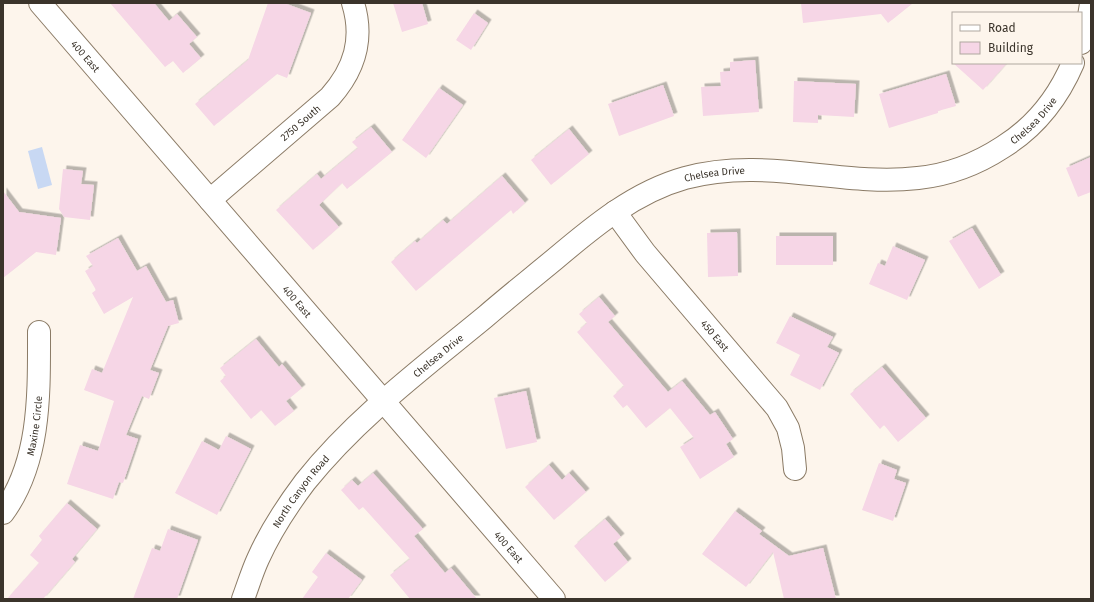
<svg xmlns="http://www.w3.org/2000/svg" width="1094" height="602" font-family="'Fira Sans',sans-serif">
<defs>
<filter id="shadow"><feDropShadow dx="3.5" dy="-3.5" stdDeviation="0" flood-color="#0004"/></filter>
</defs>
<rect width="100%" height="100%" fill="#fdf5ec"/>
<!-- water -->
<path fill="#c8d8f3" d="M 42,147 L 52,185 L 38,189 L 28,151 Z"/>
<!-- building -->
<g fill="#f6d6e6" filter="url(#shadow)">
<path d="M 110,3 L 154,3 L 169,21 L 177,14 L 197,37 L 189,44 L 201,58 L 183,73 L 173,61 L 165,67 Z"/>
<path d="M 268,3 L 284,3 L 311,13 L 287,78 L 277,74 L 214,126 L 195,104 L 248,60 Z"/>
<path d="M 393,3 L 422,3 L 428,24 L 402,32 Z"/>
<path d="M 801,3 L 913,3 L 888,23 L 881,14 L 803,23 Z"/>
<path d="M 474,13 L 488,23 L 471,50 L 456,40 Z"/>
<path d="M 755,60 L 759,112 L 703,116 L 701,87 L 721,86 L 720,72 L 730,71 L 730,62 Z"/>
<path d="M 953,63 L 1007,63 L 983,90 Z"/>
<path d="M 946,74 L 956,106 L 938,111 L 938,113 L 889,128 L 879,94 Z"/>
<path d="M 794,81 L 856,84 L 854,117 L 818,115 L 818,123 L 793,122 Z"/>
<path d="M 663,85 L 674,116 L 619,136 L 608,104 Z"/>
<path d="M 439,88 L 463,105 L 426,158 L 402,140 Z"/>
<path d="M 371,127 L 392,152 L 347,189 L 342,183 L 319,205 L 339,227 L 313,250 L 276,210 L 317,174 L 321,179 L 358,148 L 352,142 Z"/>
<path d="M 569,129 L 589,154 L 551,185 L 531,160 Z"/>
<path d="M 1091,157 L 1091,192 L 1078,197 L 1066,168 Z"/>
<path d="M 63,169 L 83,171 L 81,184 L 94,185 L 90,220 L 64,217 L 59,209 Z"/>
<path d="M 502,176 L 525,203 L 513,214 L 511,210 L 416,291 L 391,262 L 415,241 L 417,243 L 443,220 L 447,224 Z"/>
<path d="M 3,191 L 19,212 L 61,218 L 56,255 L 36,252 L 3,278 Z"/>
<path d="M 972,228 L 1001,275 L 979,289 L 949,241 Z"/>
<path d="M 737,232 L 738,276 L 708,277 L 707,233 Z"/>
<rect x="776" y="236" width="57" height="29"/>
<path d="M 118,238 L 137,271 L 146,266 L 166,302 L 173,300 L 179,323 L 168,326 L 150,370 L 159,373 L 149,399 L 142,396 L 126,435 L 138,439 L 123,483 L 119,482 L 113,499 L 67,484 L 80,445 L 98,451 L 114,401 L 84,390 L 92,369 L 102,373 L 133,297 L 104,314 L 92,293 L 96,290 L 85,271 L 93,266 L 86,256 Z"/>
<path d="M 893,246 L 925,260 L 907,300 L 869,284 L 878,263 L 885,266 Z"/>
<path d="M 599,297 L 615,316 L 608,322 L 668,392 L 682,381 L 710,415 L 715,412 L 733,439 L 726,444 L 734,457 L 700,479 L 680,447 L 694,438 L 670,408 L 646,428 L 627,405 L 623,408 L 613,396 L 624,386 L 577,332 L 587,323 L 579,314 Z"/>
<path d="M 790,316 L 833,337 L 827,347 L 839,353 L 820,390 L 790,375 L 800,355 L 776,343 Z"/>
<path d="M 256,339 L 279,367 L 282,364 L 302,388 L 286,401 L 294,411 L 275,426 L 261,410 L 251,419 L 220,381 L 226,376 L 220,368 Z"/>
<path d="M 882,367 L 926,418 L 898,442 L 884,425 L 880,429 L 850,394 Z"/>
<path d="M 526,391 L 537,442 L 506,449 L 494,398 Z"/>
<path d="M 226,436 L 251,449 L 217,515 L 175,493 L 202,441 L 219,450 Z"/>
<path d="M 879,463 L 897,470 L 894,479 L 906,483 L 893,521 L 862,510 Z"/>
<path d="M 549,465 L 562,480 L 569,473 L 586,492 L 554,520 L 525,487 Z"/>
<path d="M 373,473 L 423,529 L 414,536 L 445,573 L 451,568 L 477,599 L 410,599 L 390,575 L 410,559 L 363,507 L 359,510 L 341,490 L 352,480 L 358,486 Z"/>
<path d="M 67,503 L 97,529 L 72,559 L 75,562 L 43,599 L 7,599 L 39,563 L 30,555 L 42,540 L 39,536 Z"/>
<path d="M 735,511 L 762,531 L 759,534 L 789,556 L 823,548 L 836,599 L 784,599 L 773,552 L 746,587 L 702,554 Z"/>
<path d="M 605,519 L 621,537 L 613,544 L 628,562 L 605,582 L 574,546 Z"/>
<path d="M 168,529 L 198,540 L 177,599 L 133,599 L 152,548 L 160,551 Z"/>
<path d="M 326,553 L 362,580 L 348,599 L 302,599 L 318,577 L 312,572 Z"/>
</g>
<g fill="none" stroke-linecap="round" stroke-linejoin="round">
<!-- minor casing -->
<g stroke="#8b7b66" stroke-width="24">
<g id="minor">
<path id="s1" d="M 40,3 L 554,599"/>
<path d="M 1081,43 L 1088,22 L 1091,4"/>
<path id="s2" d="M 210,200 L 330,97 C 355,69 364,39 353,3"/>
<path id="s3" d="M 615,212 L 645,253 L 777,408 L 788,428 L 793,448 L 795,469"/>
<path id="s4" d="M 3,513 C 41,461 39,393 39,332"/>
<path id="s5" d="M 243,599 C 248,586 252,572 258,559 C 270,532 287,506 305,482 C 356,418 423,368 485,317 C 508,297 532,278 555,259 C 594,226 635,192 685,178 C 765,156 840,187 918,178 C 948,175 977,164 1003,147 C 1035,127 1058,98 1073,63"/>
</g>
</g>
<!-- minor -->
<use href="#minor" stroke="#fff" stroke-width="22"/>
</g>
<g text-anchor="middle" stroke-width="3" stroke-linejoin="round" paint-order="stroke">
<!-- street labels -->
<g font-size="10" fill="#3b342b" stroke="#fdf5ec">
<text dy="4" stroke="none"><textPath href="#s1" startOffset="70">400 East</textPath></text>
<text dy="4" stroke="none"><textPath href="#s5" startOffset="989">Chelsea Drive</textPath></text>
<text dy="4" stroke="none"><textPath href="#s2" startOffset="119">2750 South</textPath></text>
<text dy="4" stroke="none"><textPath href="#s5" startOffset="653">Chelsea Drive</textPath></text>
<text dy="4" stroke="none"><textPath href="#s1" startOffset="394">400 East</textPath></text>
<text dy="4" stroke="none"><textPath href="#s3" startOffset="159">450 East</textPath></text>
<text dy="4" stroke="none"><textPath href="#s5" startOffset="317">Chelsea Drive</textPath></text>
<text dy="4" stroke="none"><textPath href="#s4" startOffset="94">Maxine Circle</textPath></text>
<text dy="4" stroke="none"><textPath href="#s5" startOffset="123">North Canyon Road</textPath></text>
<text dy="4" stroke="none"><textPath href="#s1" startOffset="718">400 East</textPath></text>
</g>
</g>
<!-- border -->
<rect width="1094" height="602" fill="none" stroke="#3b342b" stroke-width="8"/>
<!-- legend -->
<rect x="952" y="12" width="130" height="52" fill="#fdf5ec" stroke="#afa89f"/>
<rect x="960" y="25" width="20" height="6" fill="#ffffff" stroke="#afa89f"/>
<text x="988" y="32" font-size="12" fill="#3b342b">Road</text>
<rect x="960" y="42" width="20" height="12" fill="#f6d6e6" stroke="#afa89f"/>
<text x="988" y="52" font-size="12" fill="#3b342b">Building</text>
</svg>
